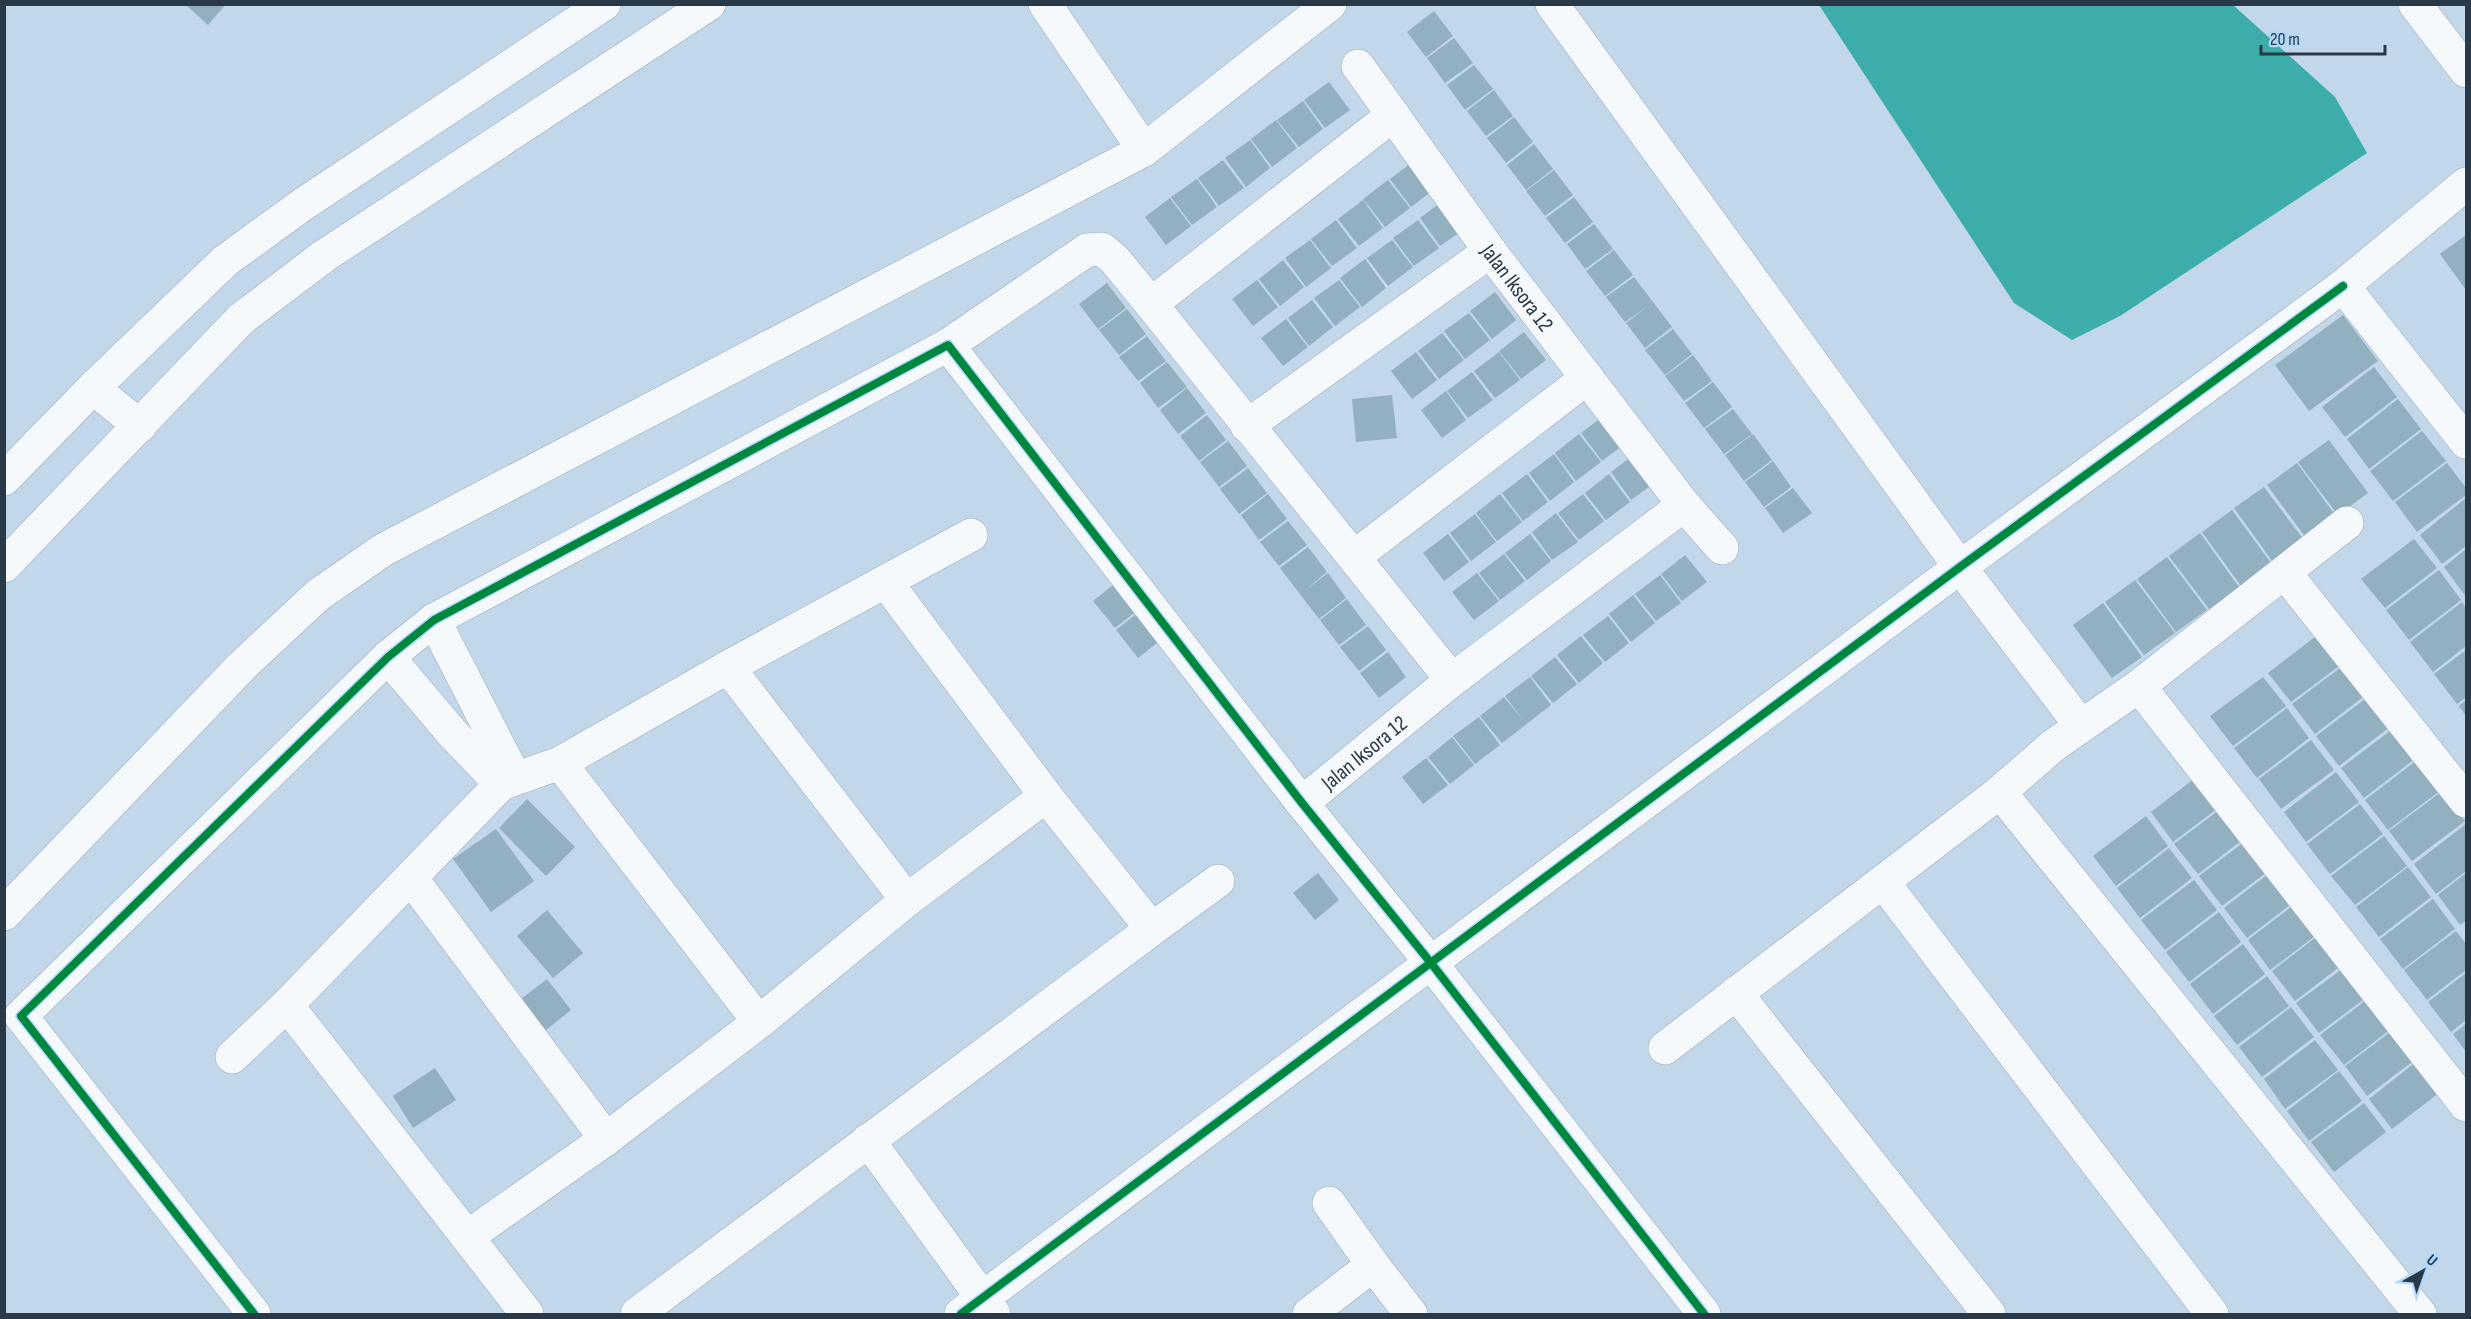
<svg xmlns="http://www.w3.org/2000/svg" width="2471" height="1319" font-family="'Sofia Sans Condensed',sans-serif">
<rect width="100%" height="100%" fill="#c2d7ea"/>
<!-- water -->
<path fill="#3cadaa" d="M 1819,5 L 2233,5 L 2335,97 L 2367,153 L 2120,316 L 2072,340 L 2014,303 Z"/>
<!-- building -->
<g fill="#92b0c0">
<path d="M 185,4 L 226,4 L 208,25 Z"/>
<path d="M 1434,11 L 1453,36 L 1426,57 L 1407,32 Z"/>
<path d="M 1454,38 L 1473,63 L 1445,83 L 1427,58 Z"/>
<path d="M 1474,65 L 1493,89 L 1465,110 L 1447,85 Z"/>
<path d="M 1329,82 L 1350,110 L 1325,128 L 1304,100 Z"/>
<path d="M 1494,90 L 1513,116 L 1486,136 L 1467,111 Z"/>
<path d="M 1303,101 L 1323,129 L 1299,147 L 1277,120 Z"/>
<path d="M 1514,117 L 1533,142 L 1506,163 L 1487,138 Z"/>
<path d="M 1276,120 L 1297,148 L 1272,167 L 1251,139 Z"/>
<path d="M 1250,140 L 1270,168 L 1246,187 L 1225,158 Z"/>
<path d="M 1534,144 L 1553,169 L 1526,190 L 1507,165 Z"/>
<path d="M 1223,160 L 1244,188 L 1219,206 L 1198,178 Z"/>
<path d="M 1415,160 L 1436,188 L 1411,207 L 1390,179 Z"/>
<path d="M 1554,170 L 1573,195 L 1545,216 L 1526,191 Z"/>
<path d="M 1197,179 L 1217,207 L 1192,225 L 1171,197 Z"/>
<path d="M 1388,180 L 1410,208 L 1385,227 L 1363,199 Z"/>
<path d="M 1574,197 L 1593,222 L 1565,243 L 1546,218 Z"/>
<path d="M 1170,198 L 1191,226 L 1166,245 L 1145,217 Z"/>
<path d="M 1363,200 L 1383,228 L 1359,246 L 1338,219 Z"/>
<path d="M 1444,200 L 1466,228 L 1440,246 L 1420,218 Z"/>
<path d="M 1336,220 L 1357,248 L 1332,266 L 1311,239 Z"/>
<path d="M 1418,220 L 1439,248 L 1414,266 L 1393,238 Z"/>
<path d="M 1594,224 L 1613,249 L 1585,269 L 1567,244 Z"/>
<path d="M 2466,235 L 2466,290 L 2440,254 Z"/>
<path d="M 1310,240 L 1331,268 L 1306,287 L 1285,258 Z"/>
<path d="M 1392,240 L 1413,267 L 1388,286 L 1367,258 Z"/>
<path d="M 1614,250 L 1633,275 L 1605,296 L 1586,271 Z"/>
<path d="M 1365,259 L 1386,288 L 1362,307 L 1340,278 Z"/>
<path d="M 1283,260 L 1304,287 L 1280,306 L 1259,279 Z"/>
<path d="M 1634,277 L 1672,327 L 1645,348 L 1626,323 L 1649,305 L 1625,322 L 1606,297 Z"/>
<path d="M 1257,280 L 1278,307 L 1253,326 L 1232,299 Z"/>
<path d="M 1339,280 L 1360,307 L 1335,326 L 1314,298 Z"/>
<path d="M 1107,283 L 1126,308 L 1098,329 L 1079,304 Z"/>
<path d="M 1495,292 L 1516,320 L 1492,339 L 1470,311 Z"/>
<path d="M 1312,300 L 1333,327 L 1309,346 L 1288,318 Z"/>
<path d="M 1127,309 L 1146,334 L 1119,355 L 1099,330 Z"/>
<path d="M 1469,313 L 1490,340 L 1465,359 L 1444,331 Z"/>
<path d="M 2343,315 L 2378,361 L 2309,411 L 2275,365 Z"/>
<path d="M 1286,319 L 1308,347 L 1283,366 L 1261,338 Z"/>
<path d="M 1673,329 L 1692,354 L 1665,375 L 1645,350 Z"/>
<path d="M 1524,332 L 1546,360 L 1521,379 L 1499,351 Z"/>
<path d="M 1442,333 L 1464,360 L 1439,379 L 1418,351 Z"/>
<path d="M 1147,336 L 1166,361 L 1138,381 L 1119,357 Z"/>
<path d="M 1416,352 L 1437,380 L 1412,399 L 1391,371 Z"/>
<path d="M 1499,352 L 1520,380 L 1495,398 L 1474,371 Z"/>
<path d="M 1693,355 L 1712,381 L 1684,401 L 1665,376 Z"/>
<path d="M 1167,362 L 1187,387 L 1158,408 L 1140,383 Z"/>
<path d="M 2374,367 L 2397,397 L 2345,437 L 2322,407 Z"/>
<path d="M 1472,372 L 1493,400 L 1468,418 L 1447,391 Z"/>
<path d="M 1713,382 L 1732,407 L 1704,428 L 1685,403 Z"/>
<path d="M 1187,388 L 1206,413 L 1178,434 L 1160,410 Z"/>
<path d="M 1446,391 L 1466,420 L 1442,438 L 1421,410 Z"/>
<path d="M 1392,395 L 1397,438 L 1356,442 L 1352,399 Z"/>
<path d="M 2398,399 L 2421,429 L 2369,469 L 2347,439 Z"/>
<path d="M 1733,409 L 1752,434 L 1724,454 L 1705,429 Z"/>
<path d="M 1606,414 L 1627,442 L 1602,461 L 1581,433 Z"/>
<path d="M 1207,415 L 1226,440 L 1199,461 L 1180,436 Z"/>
<path d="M 2422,431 L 2446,461 L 2393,501 L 2370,471 Z"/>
<path d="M 1579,434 L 1601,462 L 1576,481 L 1555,453 Z"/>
<path d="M 1753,434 L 1772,460 L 1744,481 L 1725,455 Z"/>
<path d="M 2329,440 L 2368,493 L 2338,515 L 2298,462 Z"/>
<path d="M 1228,441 L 1247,466 L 1219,487 L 1200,462 Z"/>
<path d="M 1554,454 L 1574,482 L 1550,501 L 1529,473 Z"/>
<path d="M 1635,454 L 1656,482 L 1631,500 L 1611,472 Z"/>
<path d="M 1773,461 L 1791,487 L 1764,507 L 1745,482 Z"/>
<path d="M 2297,463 L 2336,516 L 2306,538 L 2267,485 Z"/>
<path d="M 2447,463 L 2466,488 L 2466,495 L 2417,532 L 2395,502 Z"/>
<path d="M 1248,468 L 1267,493 L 1239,514 L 1220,489 Z"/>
<path d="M 1527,474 L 1548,502 L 1523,521 L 1502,493 Z"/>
<path d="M 1609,474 L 1630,502 L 1606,520 L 1585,493 Z"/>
<path d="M 2264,487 L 2304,540 L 2273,562 L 2234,508 Z"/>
<path d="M 1793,488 L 1812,513 L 1783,533 L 1765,508 Z"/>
<path d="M 1268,494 L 1287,519 L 1259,540 L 1241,515 Z"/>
<path d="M 1500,494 L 1522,522 L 1497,541 L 1476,513 Z"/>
<path d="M 1583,494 L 1604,521 L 1579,540 L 1558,513 Z"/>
<path d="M 2466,498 L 2466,546 L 2442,564 L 2420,535 Z"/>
<path d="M 2232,510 L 2271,563 L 2241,586 L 2202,532 Z"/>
<path d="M 1556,513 L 1578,542 L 1552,560 L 1532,532 Z"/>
<path d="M 1475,514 L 1496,542 L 1471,561 L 1450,533 Z"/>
<path d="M 1288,521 L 1307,545 L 1279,566 L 1260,542 Z"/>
<path d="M 2200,533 L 2239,587 L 2209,609 L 2169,556 Z"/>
<path d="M 1448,534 L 1469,562 L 1444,581 L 1423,553 Z"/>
<path d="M 1530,534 L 1551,561 L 1527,580 L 1505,553 Z"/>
<path d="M 2414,539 L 2437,568 L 2385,608 L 2361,579 Z"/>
<path d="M 1308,547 L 1327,572 L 1304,591 L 1328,573 L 1346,598 L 1319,619 L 1280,568 Z"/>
<path d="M 2466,549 L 2466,597 L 2444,567 Z"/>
<path d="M 1504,554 L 1525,581 L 1500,600 L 1479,573 Z"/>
<path d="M 1685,555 L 1707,582 L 1682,601 L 1661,574 Z"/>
<path d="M 2167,557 L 2207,610 L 2176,632 L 2137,579 Z"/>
<path d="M 2439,570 L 2461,600 L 2409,640 L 2386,610 Z"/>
<path d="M 1477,573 L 1499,601 L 1474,620 L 1452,592 Z"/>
<path d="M 1660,575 L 1681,603 L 1656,621 L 1635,594 Z"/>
<path d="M 2135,580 L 2175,633 L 2144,655 L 2105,602 Z"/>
<path d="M 1117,582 L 1139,609 L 1115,628 L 1093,601 Z"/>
<path d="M 1633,595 L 1655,623 L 1631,642 L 1609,614 Z"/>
<path d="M 1347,599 L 1366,625 L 1339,645 L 1320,620 Z"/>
<path d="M 2462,602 L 2466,608 L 2466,646 L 2433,672 L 2410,642 Z"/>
<path d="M 2103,603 L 2142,657 L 2112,678 L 2073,625 Z"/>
<path d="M 1140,611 L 1163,638 L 1138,658 L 1116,630 Z"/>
<path d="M 1608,616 L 1629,643 L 1605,662 L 1583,635 Z"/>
<path d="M 1368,626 L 1386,650 L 1359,671 L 1340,647 Z"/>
<path d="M 2320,633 L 2343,663 L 2291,702 L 2268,673 Z"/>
<path d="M 1581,636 L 1603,663 L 1579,683 L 1557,655 Z"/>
<path d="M 2466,650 L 2466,697 L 2457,704 L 2434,674 Z"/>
<path d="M 1388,652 L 1406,677 L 1379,698 L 1360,673 Z"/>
<path d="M 1555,657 L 1577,684 L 1553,703 L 1531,676 Z"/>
<path d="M 2344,665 L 2367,694 L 2315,734 L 2292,704 Z"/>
<path d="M 1530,677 L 1551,705 L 1502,743 L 1480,716 L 1504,697 L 1524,721 L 1505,696 Z"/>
<path d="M 2263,677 L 2286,706 L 2233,746 L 2210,716 Z"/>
<path d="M 2369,696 L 2391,726 L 2339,766 L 2316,736 Z"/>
<path d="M 2466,700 L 2466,716 L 2459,706 Z"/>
<path d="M 2287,708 L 2309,738 L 2257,778 L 2234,748 Z"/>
<path d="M 1479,717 L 1500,745 L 1475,764 L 1453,736 Z"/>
<path d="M 2394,728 L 2416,758 L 2364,798 L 2341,768 Z"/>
<path d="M 1452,737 L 1474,765 L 1450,784 L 1428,757 Z"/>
<path d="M 2311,740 L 2334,770 L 2281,809 L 2259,779 Z"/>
<path d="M 1426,758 L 1448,785 L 1423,804 L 1402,777 Z"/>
<path d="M 2417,760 L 2441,790 L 2388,830 L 2365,800 Z"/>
<path d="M 2203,772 L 2226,802 L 2173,842 L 2151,812 Z"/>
<path d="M 2336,772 L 2359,802 L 2306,842 L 2284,812 Z"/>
<path d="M 2441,792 L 2465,821 L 2412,861 L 2389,831 Z"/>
<path d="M 527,799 L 575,847 L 546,876 L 499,828 Z"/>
<path d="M 2227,804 L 2250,834 L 2198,874 L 2174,844 Z"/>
<path d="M 2360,804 L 2383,834 L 2330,874 L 2307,844 Z"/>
<path d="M 2146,816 L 2168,846 L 2116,886 L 2093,856 Z"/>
<path d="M 2466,824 L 2466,871 L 2436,894 L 2414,864 Z"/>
<path d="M 496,829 L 534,881 L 491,912 L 453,859 Z"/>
<path d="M 2252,836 L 2275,866 L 2222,906 L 2199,876 Z"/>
<path d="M 2384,836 L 2407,866 L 2355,905 L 2331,876 Z"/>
<path d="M 2169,848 L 2192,878 L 2140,918 L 2117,888 Z"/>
<path d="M 2408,867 L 2431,897 L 2379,937 L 2356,907 Z"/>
<path d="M 2276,868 L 2299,898 L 2247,938 L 2224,908 Z"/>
<path d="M 1318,873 L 1339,900 L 1315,920 L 1293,893 Z"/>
<path d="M 2466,873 L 2466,921 L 2460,925 L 2438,895 Z"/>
<path d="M 2194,880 L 2217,910 L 2165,950 L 2141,920 Z"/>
<path d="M 2433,899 L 2455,929 L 2403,969 L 2380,939 Z"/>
<path d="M 2300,900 L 2323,930 L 2270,970 L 2248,940 Z"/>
<path d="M 547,910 L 583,953 L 553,978 L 517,936 Z"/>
<path d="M 2219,912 L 2241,942 L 2189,982 L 2166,952 Z"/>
<path d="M 2324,931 L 2347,961 L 2295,1001 L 2272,971 Z"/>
<path d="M 2456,931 L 2466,944 L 2466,970 L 2427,1000 L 2404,970 Z"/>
<path d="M 2243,944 L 2265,974 L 2213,1014 L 2190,984 Z"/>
<path d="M 2349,964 L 2372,993 L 2319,1033 L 2296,1003 Z"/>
<path d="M 2466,973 L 2466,1020 L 2451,1032 L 2428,1002 Z"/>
<path d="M 2267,976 L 2289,1006 L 2237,1045 L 2214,1016 Z"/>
<path d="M 547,979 L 571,1010 L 546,1030 L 521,999 Z"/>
<path d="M 2373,995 L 2396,1025 L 2344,1065 L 2320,1035 Z"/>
<path d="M 2291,1007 L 2314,1037 L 2262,1077 L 2239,1047 Z"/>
<path d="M 2466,1024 L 2466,1052 L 2453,1034 Z"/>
<path d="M 2397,1027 L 2420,1056 L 2367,1096 L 2345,1066 Z"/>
<path d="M 2315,1040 L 2338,1070 L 2285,1109 L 2264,1079 Z"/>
<path d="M 2421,1058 L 2444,1089 L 2392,1129 L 2369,1099 Z"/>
<path d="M 435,1068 L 456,1100 L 413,1128 L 393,1096 Z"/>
<path d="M 2339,1071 L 2362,1101 L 2309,1141 L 2287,1111 Z"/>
<path d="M 2364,1103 L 2386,1132 L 2334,1172 L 2311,1142 Z"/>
</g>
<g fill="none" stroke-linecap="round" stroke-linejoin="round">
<!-- street casing -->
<g stroke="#9aaab9" stroke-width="34">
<g id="street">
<path d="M 1045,4 L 1144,150 L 1330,4"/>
<path d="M 1552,4 L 1960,567 L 2081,726"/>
<path d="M 2415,4 L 2466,71"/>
<path id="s1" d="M 1358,66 L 1490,251 L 1684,505 L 1722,548"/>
<path d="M 2466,184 L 2343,286 L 2466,442"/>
<path d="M 1151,304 L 1393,115"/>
<path d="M 948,345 L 1087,250 L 1102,249 L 1115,260 L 1151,304 L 1452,680"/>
<path d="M 93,388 L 140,426"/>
<path d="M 1247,426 L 1490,251"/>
<path d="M 4,479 L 93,388 L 225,261 L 302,205 L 604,4"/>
<path d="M 1354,557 L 1587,378"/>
<path d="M 4,566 L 241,319 L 324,256 L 709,4"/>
<path d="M 2285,573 L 2466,801"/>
<path d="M 434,620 L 515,778"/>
<path d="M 388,657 L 453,734 L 501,784"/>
<path d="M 728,667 L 907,900"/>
<path d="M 2139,686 L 2466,1105"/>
<path d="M 560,763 L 759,1022"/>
<path d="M 2000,792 L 2420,1314"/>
<path id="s2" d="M 1302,803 L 1452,680 L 1684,505"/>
<path d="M 411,878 L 606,1139"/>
<path d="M 1883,882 L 2212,1314"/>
<path d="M 4,914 L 242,666 L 318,595 L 383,550 L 1144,150"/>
<path d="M 1152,929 L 1218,881"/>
<path d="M 1736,993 L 1989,1314"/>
<path d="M 287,1005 L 527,1314"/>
<path d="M 1665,1048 L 2000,792 L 2054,745 L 2139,686 L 2347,523"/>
<path d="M 232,1057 L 287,1005 L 501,784 L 560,763 L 728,667 L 971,535"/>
<path d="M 868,1140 L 994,1314"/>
<path d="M 1329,1203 L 1373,1265"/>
<path d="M 467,1237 L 606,1139 L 759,1022 L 907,900 L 1046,796"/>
<path d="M 254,1314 L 21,1016 L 388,657 L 434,620 L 948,345 L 1302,803 L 1431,963 L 1704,1314"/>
<path d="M 637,1314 L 1152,929 L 1046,796 L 886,582"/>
<path d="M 961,1314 L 1960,567 L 2343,286"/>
<path d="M 1309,1314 L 1373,1265 L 1411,1314"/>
</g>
</g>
<!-- street -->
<use href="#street" stroke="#f6f9fc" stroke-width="33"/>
<!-- cycleway casing -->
<g stroke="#b0d8fc" stroke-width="11">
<g id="cycleway">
<path d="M 254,1314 L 21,1016 L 388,657 L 434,620 L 948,345 L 1302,803 L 1431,963 L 1704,1314"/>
<path d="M 961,1314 L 1960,567 L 2343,286"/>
</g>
</g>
<!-- cycleway -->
<use href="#cycleway" stroke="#00873e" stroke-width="8"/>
</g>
<g text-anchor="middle" stroke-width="4.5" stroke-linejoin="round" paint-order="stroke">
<!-- street labels -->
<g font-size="22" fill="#293947" stroke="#b0d8fc">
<text dy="8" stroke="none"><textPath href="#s1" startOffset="273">Jalan Iksora 12</textPath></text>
<text dy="8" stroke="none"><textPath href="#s2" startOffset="80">Jalan Iksora 12</textPath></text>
</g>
</g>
<!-- border -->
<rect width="2471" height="1319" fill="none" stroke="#293947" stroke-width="12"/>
<!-- north arrow -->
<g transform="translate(2423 1271) rotate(40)" stroke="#b0d8fc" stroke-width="4.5" paint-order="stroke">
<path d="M0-4.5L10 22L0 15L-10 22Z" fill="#293947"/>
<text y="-9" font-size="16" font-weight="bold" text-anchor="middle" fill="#293947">U</text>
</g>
<!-- scale -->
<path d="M2261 45v9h124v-9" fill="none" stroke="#293947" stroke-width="3"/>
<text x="2270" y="45" font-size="18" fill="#293947" stroke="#b0d8fc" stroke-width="4.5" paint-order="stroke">20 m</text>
</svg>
